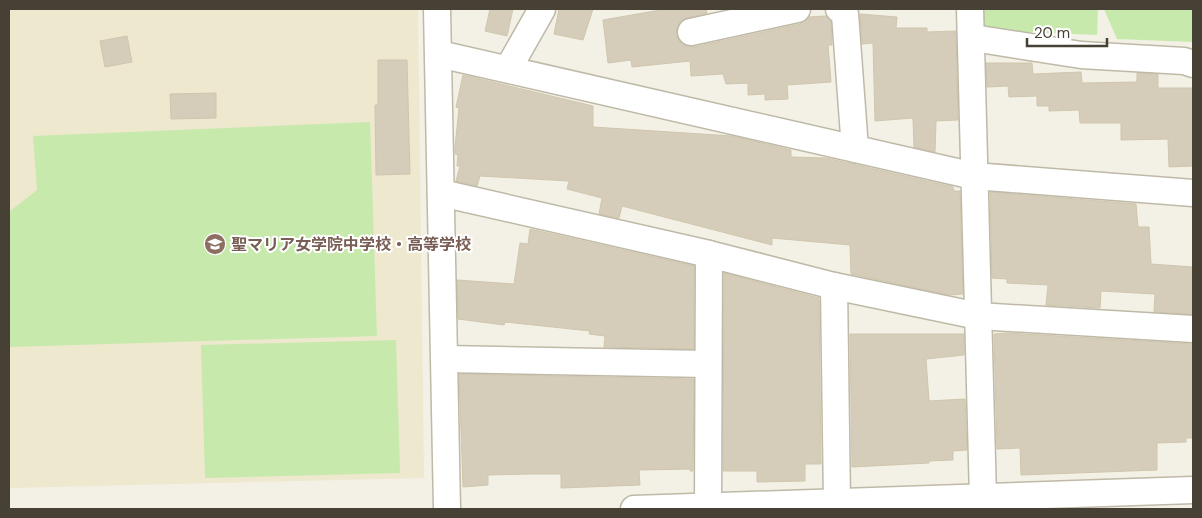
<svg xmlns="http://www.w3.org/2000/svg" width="1202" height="518" font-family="'DM Sans','Noto Sans JP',sans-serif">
<rect width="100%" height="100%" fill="#f3f0e5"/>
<!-- education -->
<path fill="#ede8ce" d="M 9,9 L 418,9 L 424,478 L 9,488 Z"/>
<!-- green -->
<g fill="#c7e9ac">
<path d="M 982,9 L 1098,9 L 1097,35 L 983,30 Z"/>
<path d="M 1104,9 L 1193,9 L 1193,42 L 1117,39 Z"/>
<path d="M 370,122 L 377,336 L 9,347 L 9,212 L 37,190 L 33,136 Z"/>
<path d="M 396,340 L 400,473 L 205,478 L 201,345 Z"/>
</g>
<!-- building -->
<g fill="#d5cdba" stroke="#d0c6ad">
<path d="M 490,9 L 513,9 L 507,36 L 485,31 Z"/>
<path d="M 559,9 L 593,9 L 583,40 L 554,34 Z"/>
<path d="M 666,9 L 706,9 L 707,13 L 687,18 L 681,21 L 677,28 L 676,35 L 680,42 L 686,46 L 694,47 L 800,24 L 809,17 L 826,16 L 831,21 L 832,45 L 828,45 L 831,82 L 787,85 L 788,99 L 765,100 L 765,94 L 748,95 L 748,83 L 726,84 L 723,74 L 691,76 L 690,61 L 632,67 L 631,60 L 608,63 L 603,20 Z"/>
<path d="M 860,14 L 897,17 L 896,28 L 927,28 L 927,32 L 956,31 L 958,120 L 936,121 L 935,152 L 914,147 L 913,118 L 875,121 L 873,43 L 862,44 Z"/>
<path d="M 127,36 L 132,62 L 105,67 L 100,41 Z"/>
<path d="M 378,60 L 407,60 L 410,174 L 376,175 L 375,105 L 378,105 Z"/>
<path d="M 986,63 L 1032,63 L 1033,74 L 1081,72 L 1082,83 L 1137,82 L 1137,73 L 1158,74 L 1158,88 L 1193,88 L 1193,166 L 1169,167 L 1168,139 L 1121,140 L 1121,123 L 1080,123 L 1079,110 L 1049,111 L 1049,106 L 1037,106 L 1037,96 L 1009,97 L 1008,86 L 987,87 Z"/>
<path d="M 463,75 L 593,106 L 593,127 L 732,136 L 791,150 L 791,157 L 826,158 L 953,187 L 954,191 L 960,191 L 963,294 L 949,295 L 851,274 L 850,245 L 772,238 L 772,245 L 622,206 L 619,218 L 599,214 L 602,198 L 567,189 L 569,181 L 480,176 L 477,186 L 456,181 L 460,166 L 457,166 L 458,155 L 455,154 L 455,147 L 459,108 L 456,107 Z"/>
<path d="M 216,93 L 216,118 L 171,119 L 170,94 Z"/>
<path d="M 990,192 L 1136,204 L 1138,227 L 1149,227 L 1151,264 L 1193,267 L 1193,314 L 1154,312 L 1155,294 L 1101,291 L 1100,308 L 1046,305 L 1048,285 L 1007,283 L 1007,279 L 992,278 Z"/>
<path d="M 530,229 L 694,266 L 694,349 L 604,347 L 605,336 L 589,334 L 590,331 L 505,322 L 504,325 L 458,319 L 457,280 L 514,284 L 520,243 L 528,244 Z"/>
<path d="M 724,273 L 819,298 L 821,464 L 805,464 L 805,481 L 757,482 L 757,471 L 723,471 Z"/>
<path d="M 1006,333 L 1193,344 L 1193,438 L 1186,438 L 1186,442 L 1157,443 L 1157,470 L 1021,475 L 1020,448 L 997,449 L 994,334 Z"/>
<path d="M 850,334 L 964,334 L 964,355 L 926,359 L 929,401 L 965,399 L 967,450 L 953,451 L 953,460 L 929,461 L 929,463 L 852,467 Z"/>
<path d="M 459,374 L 694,379 L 693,471 L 690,471 L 690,469 L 639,470 L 640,485 L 561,488 L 561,474 L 530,474 L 488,475 L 488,485 L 463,487 Z"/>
</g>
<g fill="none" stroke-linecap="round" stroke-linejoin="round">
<!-- minor casing -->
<g stroke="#bfb9a7" stroke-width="29">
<g id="minor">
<path d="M 437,9 L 447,509"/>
<path d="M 839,9 L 845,14 L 855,149"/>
<path d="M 970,9 L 983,498"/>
<path d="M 691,32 L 797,9"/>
<path d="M 973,38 L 1081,55 L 1184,61 L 1193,64"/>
<path d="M 439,54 L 974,176 L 1193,193"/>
<path d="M 508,69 L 542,9"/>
<path d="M 441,193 L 709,254 L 834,286 L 978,316 L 1193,329"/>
<path d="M 834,286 L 837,503"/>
<path d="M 445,359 L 708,364"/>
<path d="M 708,507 L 709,254"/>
<path d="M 634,509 L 1193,490"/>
</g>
</g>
<!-- minor -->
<use href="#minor" stroke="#fff" stroke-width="26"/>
</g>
<!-- icons -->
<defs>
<g id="school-disc" transform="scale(1.125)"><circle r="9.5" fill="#8d6e63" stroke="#fff"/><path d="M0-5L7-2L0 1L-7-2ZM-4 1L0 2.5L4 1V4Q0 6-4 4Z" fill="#fff"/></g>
</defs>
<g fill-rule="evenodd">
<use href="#school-disc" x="215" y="244"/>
</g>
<g text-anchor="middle" stroke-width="4" stroke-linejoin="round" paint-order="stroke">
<!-- education labels -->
<g font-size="16" font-weight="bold" fill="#785e54" stroke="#fff" text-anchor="start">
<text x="231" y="250">聖マリア女学院中学校・高等学校</text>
</g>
</g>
<!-- border -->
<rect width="1202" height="518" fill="none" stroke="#464134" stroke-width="20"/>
<!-- scale -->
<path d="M1027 38v8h80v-8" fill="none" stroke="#464134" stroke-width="2.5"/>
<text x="1034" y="38" font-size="15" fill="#464134" stroke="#ffffff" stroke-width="4" paint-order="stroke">20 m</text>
</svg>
